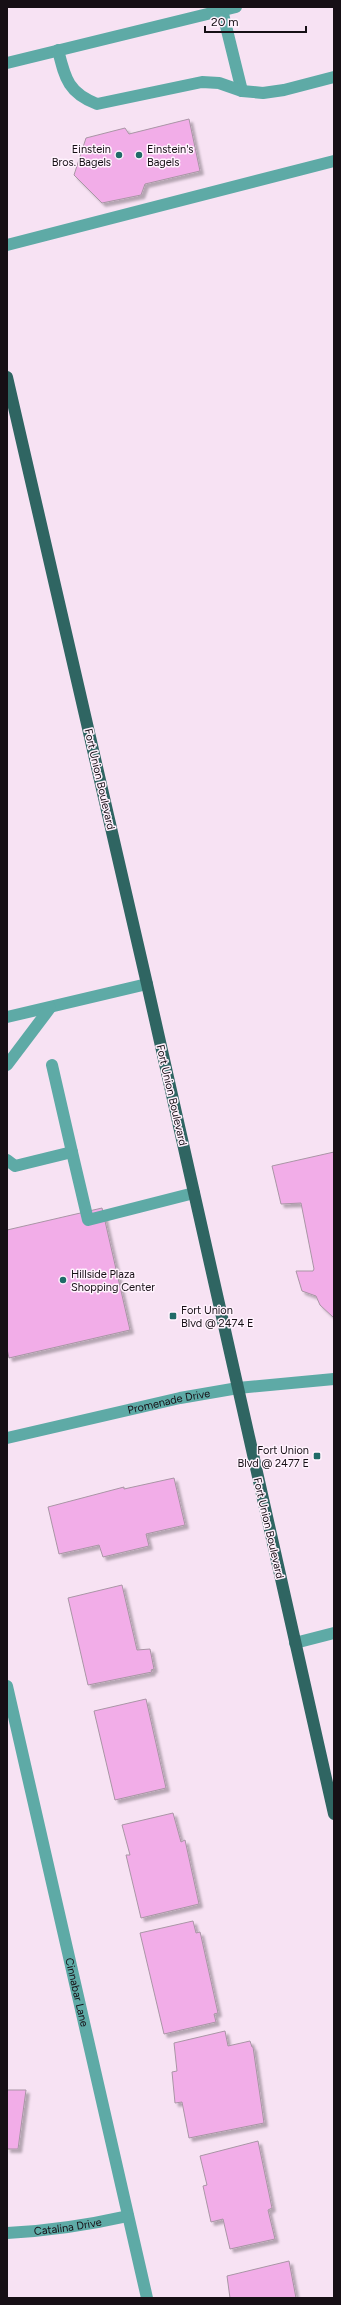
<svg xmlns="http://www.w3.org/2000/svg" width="341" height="2305" font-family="Figtree,sans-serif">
<defs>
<filter id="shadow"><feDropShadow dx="3.5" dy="3.5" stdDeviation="1" flood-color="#0004"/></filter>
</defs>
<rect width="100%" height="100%" fill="#f7e2f3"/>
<!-- building -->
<g fill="#f2ade8" stroke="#a995a5" filter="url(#shadow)">
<path d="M 189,119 L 200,171 L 145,184 L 141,195 L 102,203 L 74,175 L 86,138 L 125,128 L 129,134 Z"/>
<path d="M 334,1152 L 334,1318 L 320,1305 L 316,1296 L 302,1291 L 296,1271 L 313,1271 L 314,1269 L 301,1203 L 281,1204 L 272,1166 Z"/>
<path d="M 102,1208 L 130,1330 L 9,1358 L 7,1349 L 7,1230 Z"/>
<path d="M 174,1478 L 185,1525 L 146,1534 L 149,1546 L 103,1557 L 99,1545 L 59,1554 L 48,1507 L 124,1487 L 124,1489 Z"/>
<path d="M 122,1585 L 137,1650 L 150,1649 L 154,1669 L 151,1670 L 152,1672 L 88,1685 L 68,1598 Z"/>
<path d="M 146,1699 L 166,1788 L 115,1800 L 94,1711 Z"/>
<path d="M 173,1813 L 181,1842 L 185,1840 L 199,1904 L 141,1918 L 126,1855 L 130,1855 L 122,1825 Z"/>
<path d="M 193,1921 L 196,1933 L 200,1932 L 201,1936 L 218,2013 L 214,2014 L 216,2022 L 164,2034 L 140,1933 Z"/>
<path d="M 225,2031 L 228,2046 L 250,2041 L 252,2047 L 253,2047 L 264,2123 L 189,2138 L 182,2102 L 175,2103 L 172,2072 L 177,2071 L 174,2043 Z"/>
<path d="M 7,2090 L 26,2090 L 18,2149 L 7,2149 Z"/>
<path d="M 258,2141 L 272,2208 L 268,2210 L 275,2239 L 230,2249 L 223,2219 L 211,2222 L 203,2186 L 207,2185 L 200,2156 Z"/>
<path d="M 289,2261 L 296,2298 L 230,2298 L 227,2276 Z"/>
</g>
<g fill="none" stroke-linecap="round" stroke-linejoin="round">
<!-- minor -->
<g stroke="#5eaaa6" stroke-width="12">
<path d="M 222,10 L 242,91"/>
<path d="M 58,50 C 65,78 68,93 97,104 L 202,82 L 219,83 L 242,91 L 263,93 L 284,90 L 334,77"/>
<path d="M 7,63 L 236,7"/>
<path d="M 7,245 L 334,161"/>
<path d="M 7,1017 L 147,984"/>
<path d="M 7,1065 L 50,1008"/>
<path d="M 72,1152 L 88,1220 L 194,1193"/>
<path d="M 7,1160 L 15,1166 L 72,1152 L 52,1065"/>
<path id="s1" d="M 7,1438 L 180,1398 L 238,1388 L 334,1379"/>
<path d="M 295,1643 L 334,1633"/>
<path id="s2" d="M 7,1686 L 147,2298"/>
<path id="s3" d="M 7,2233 C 48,2231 88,2225 128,2216"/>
</g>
<!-- major -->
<path stroke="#2f6562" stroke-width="12" d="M 7,377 L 147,984 L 334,1814"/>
</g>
<!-- markers -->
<g fill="#206b68" stroke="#fff2fd" stroke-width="1.5">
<circle cx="119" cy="155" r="4"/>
<circle cx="139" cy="155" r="4"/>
<circle cx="63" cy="1280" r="4"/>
<rect x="169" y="1312" width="8" height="8" rx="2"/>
<rect x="313" y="1452" width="8" height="8" rx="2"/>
</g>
<g text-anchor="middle" stroke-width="3" stroke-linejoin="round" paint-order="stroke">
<!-- poi labels -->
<g font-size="11" fill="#160f15" stroke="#fff2fd" text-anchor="start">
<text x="111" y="153" text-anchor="end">Einstein<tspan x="111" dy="13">Bros. Bagels</tspan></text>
<text x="147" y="153">Einstein's<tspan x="147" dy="13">Bagels</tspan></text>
<text x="71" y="1278">Hillside Plaza<tspan x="71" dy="13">Shopping Center</tspan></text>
<text x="181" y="1314">Fort Union<tspan x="181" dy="13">Blvd @ 2474 E</tspan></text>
<text x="309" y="1454" text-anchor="end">Fort Union<tspan x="309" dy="13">Blvd @ 2477 E</tspan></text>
</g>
<!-- street labels -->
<g font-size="11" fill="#160f15" stroke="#fff2fd">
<text transform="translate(100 779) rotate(77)" y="4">Fort Union Boulevard</text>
<text transform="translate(172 1095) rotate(77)" y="4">Fort Union Boulevard</text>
<text dy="4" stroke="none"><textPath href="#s1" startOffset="166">Promenade Drive</textPath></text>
<text transform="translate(269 1528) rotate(77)" y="4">Fort Union Boulevard</text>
<text dy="4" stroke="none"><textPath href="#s2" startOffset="314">Cinnabar Lane</textPath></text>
<text dy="4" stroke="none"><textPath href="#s3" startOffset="61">Catalina Drive</textPath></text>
</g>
</g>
<!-- border -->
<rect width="341" height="2305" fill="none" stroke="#160f15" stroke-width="16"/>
<!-- scale -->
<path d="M205 26v6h101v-6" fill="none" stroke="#160f15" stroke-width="2"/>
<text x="211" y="26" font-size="12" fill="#160f15" stroke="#fff2fd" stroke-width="3" paint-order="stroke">20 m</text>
</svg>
